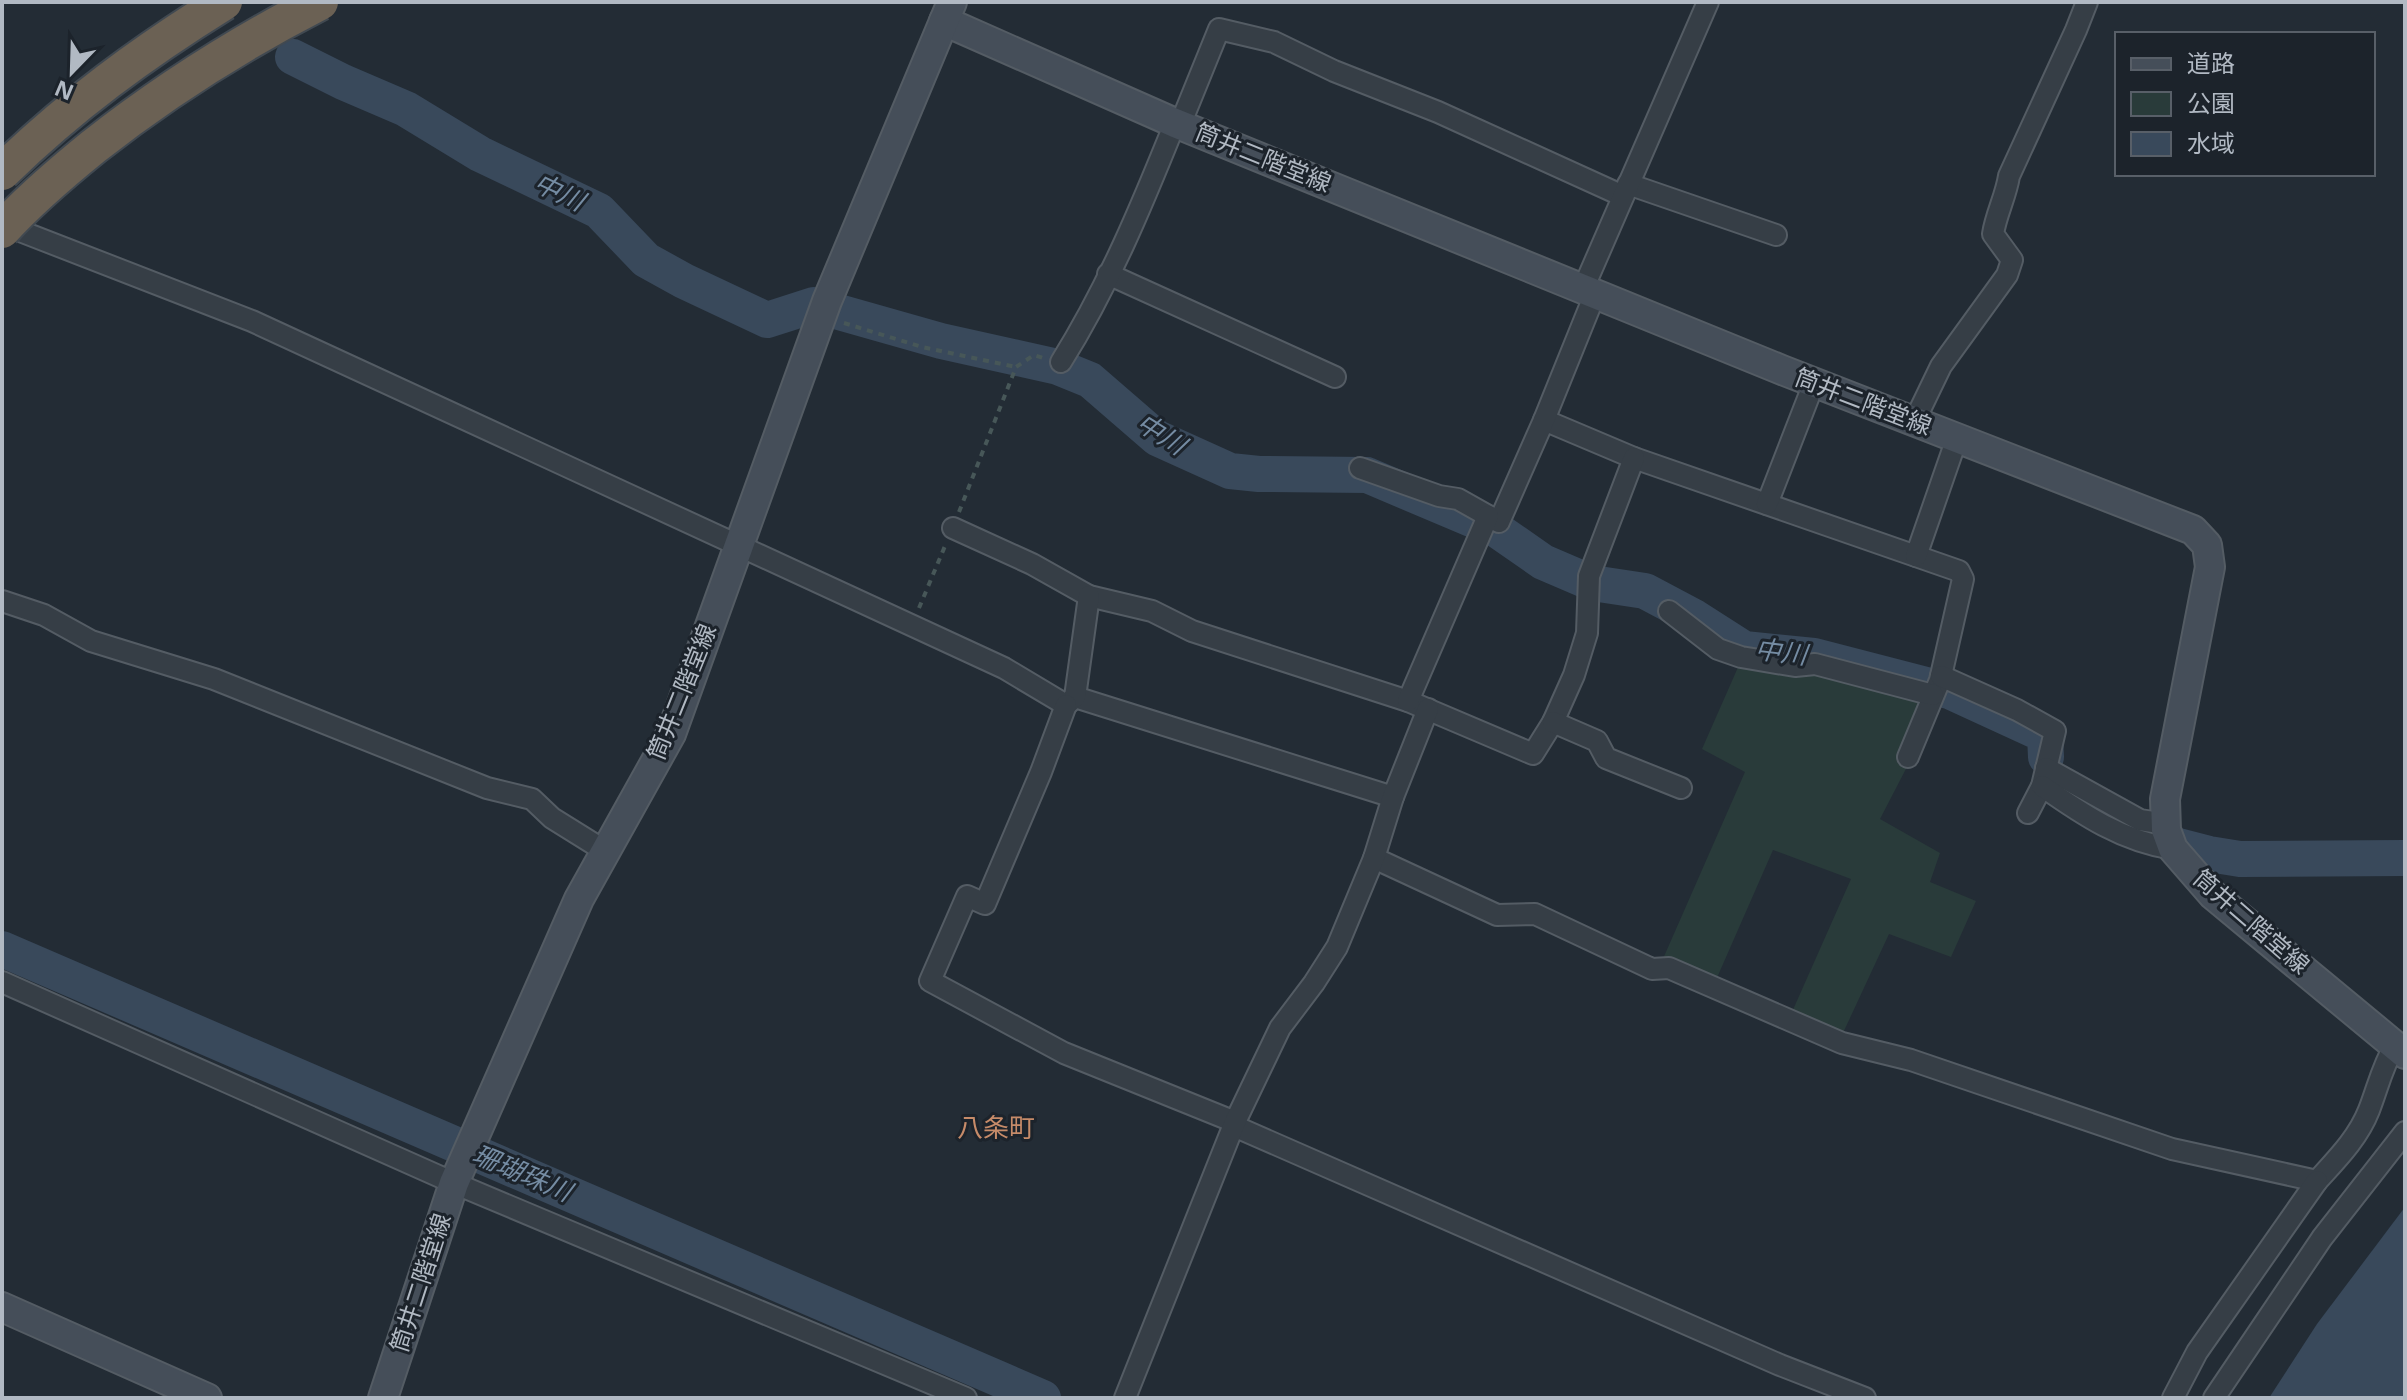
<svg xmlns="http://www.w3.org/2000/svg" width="2407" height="1400" font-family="'Noto Sans','Noto Sans JP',sans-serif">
<rect width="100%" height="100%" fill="#232c35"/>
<!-- green -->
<path fill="#293b3a" d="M 1739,665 L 1830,677 L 1922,702 L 1909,763 L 1880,819 L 1940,853 L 1930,882 L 1976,901 L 1951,957 L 1889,934 L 1843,1033 L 1792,1012 L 1851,879 L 1773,850 L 1716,980 L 1662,961 L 1745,772 L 1702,749 Z"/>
<!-- water -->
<path fill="#39495b" d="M 2405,1207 L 2405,1398 L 2269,1398 L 2317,1324 Z"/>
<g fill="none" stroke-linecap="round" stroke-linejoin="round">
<!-- river -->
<g stroke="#39495b" stroke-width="36">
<path d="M 293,57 L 343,82 L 406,109 L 480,154 L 599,211 L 646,260 L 684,281 L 767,320 L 814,305 L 941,341 L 1058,367 L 1090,380 L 1157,438 L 1230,471 L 1259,474 L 1367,475 L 1497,530 L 1543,562 L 1592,583 L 1645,591 L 1694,617 L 1744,649 L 1814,656 L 1949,691 L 2045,735 L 2046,757"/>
<path d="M 2061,785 L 2113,819 L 2131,828 L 2178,846 L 2209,854 L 2240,859 L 2405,858"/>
<path d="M 2,949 L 1043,1398"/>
</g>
<!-- minor casing -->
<g stroke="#545c64" stroke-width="24">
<g id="minor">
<path d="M 1180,125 L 1219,29 L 1274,42 L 1334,71 L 1438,112 L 1623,196"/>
<path d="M 1628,184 L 1776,235"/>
<path d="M 2,224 L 252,321 L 1004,668 L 1066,705 L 1075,697 L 1393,797"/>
<path d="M 1108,274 L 1335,377"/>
<path d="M 1583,289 L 1708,2"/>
<path d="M 1061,362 C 1108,287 1142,205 1175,123"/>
<path d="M 1544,420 L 1634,458 L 1959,571 L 1963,579 L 1940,680 L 1908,757"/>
<path d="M 1914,422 L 1941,366 L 2007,275 L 2012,260 L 1993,234 C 1996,214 2006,196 2009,176 L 2076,30 L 2087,2"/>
<path d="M 1360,468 L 1439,496 L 1458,499 L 1499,522 L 1544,420 L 1595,294"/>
<path d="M 1767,504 L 1814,383"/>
<path d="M 953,528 L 1032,564 L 1089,596 L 1152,611 L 1192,631 L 1408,701 L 1533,754 L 1553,722 L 1574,675 L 1587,633 L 1589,576 L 1634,458"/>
<path d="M 1916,556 L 1957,438"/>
<path d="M 2,601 L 44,615 L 91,641 L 214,679 L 487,788 L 532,799 L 552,818 L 605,851"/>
<path d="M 1669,611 L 1718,649 L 1741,657 L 1795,666 L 1815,664 L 1933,695"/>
<path d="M 1941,676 L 2017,710 L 2055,731 L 2042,786 L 2028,813"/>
<path d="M 1075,697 L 1089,596"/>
<path d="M 1408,701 L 1488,516"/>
<path d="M 1066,705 L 1041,772 L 985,904 L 967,896 L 930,981 L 1064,1053 L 1235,1122"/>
<path d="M 1553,722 L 1597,741 L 1606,758 L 1681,788"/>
<path d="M 2046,768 L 2140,820 L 2166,824"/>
<path d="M 2042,786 C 2083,815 2122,841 2173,849"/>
<path d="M 1374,858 L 1497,915 L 1535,914 L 1652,969 L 1669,968 L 1842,1043 L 1911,1060 L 2172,1149 L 2317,1181 C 2337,1159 2358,1138 2369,1110 C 2378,1087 2382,1067 2395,1045"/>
<path d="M 2,982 L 454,1183 L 966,1398"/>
<path d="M 1234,1126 L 1780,1365 L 1865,1398"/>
<path d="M 1125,1398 L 1235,1122 L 1280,1028 L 1314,983 L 1337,947 L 1374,858 L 1393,797 L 1428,709"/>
<path d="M 2173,1398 L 2197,1352 L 2317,1181"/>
<path d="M 2214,1398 L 2322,1238 L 2405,1132"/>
</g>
</g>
<!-- secondary casing -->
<g stroke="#545c64" stroke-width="32">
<g id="secondary">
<path d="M 944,21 L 1175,123 L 1782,370 L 2193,530 L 2207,545 L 2210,567 L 2165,799 L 2166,830 L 2173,849 L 2213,895 L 2405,1054"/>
<path d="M 2,1307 L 207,1398"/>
<path d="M 383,1398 L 454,1183 L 579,899 L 671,734 L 827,301 L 952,2"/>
</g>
</g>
<!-- path -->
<g stroke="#475758" stroke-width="4" stroke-dasharray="6 6" stroke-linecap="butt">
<path d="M 844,323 L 922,347 L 1016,367"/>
<path d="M 959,512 L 1016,367 L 1034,355 L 1043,358"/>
<path d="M 919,608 L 945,546"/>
</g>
<!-- minor -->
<use href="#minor" stroke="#363e46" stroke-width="20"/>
<!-- secondary -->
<use href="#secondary" stroke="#454e59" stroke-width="28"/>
<!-- motorway-bridge casing -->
<g stroke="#414951" stroke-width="40" stroke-linecap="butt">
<g id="motorway-bridge">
<path d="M 2,172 C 71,105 142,53 224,2"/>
<path d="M 2,230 C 29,200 61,173 93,147 C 164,91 240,43 320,2"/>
</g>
</g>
<!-- motorway-bridge -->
<use href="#motorway-bridge" stroke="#6b6154" stroke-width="36"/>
</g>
<g text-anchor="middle" stroke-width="6" stroke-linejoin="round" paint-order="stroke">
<!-- street labels -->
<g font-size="24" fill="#b1b9c3" stroke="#1c232b">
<text transform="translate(1263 158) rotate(22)" y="8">筒井二階堂線</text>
<text transform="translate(1863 402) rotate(21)" y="8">筒井二階堂線</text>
<text transform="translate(682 692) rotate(-68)" y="8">筒井二階堂線</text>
<text transform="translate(2251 922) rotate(41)" y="8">筒井二階堂線</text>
<text transform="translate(421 1283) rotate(-72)" y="8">筒井二階堂線</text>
</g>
<!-- water labels -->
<g font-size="26" font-style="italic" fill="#758ca3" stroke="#1c232b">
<text transform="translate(559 192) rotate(25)" y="9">中川</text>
<text transform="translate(1161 434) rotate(32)" y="9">中川</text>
<text transform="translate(1781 652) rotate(7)" y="9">中川</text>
<text transform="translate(522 1173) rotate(23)" y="9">珊瑚珠川</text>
</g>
<!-- neighbourhood labels -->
<g font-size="26" fill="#c68b69" stroke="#1c232b">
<text x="996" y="1137">八条町</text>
</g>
</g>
<!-- border -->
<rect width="2407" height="1400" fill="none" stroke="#b1b9c3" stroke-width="8"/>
<!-- legend -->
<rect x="2115" y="32" width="260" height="144" fill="#1c232b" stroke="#585f68" stroke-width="2"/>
<rect x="2131" y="58" width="40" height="12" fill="#454e59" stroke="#585f68" stroke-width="2"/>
<text x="2187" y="72" font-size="24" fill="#b1b9c3">道路</text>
<rect x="2131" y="92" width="40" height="24" fill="#293b3a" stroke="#585f68" stroke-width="2"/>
<text x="2187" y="112" font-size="24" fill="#b1b9c3">公園</text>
<rect x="2131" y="132" width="40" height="24" fill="#39495b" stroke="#585f68" stroke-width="2"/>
<text x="2187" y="152" font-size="24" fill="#b1b9c3">水域</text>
<!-- north arrow -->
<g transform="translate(72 72) rotate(203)" stroke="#1c232b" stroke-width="6" paint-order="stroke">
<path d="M0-6L14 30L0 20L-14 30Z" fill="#b1b9c3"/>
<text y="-12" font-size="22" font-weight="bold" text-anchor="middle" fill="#b1b9c3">N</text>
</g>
</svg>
